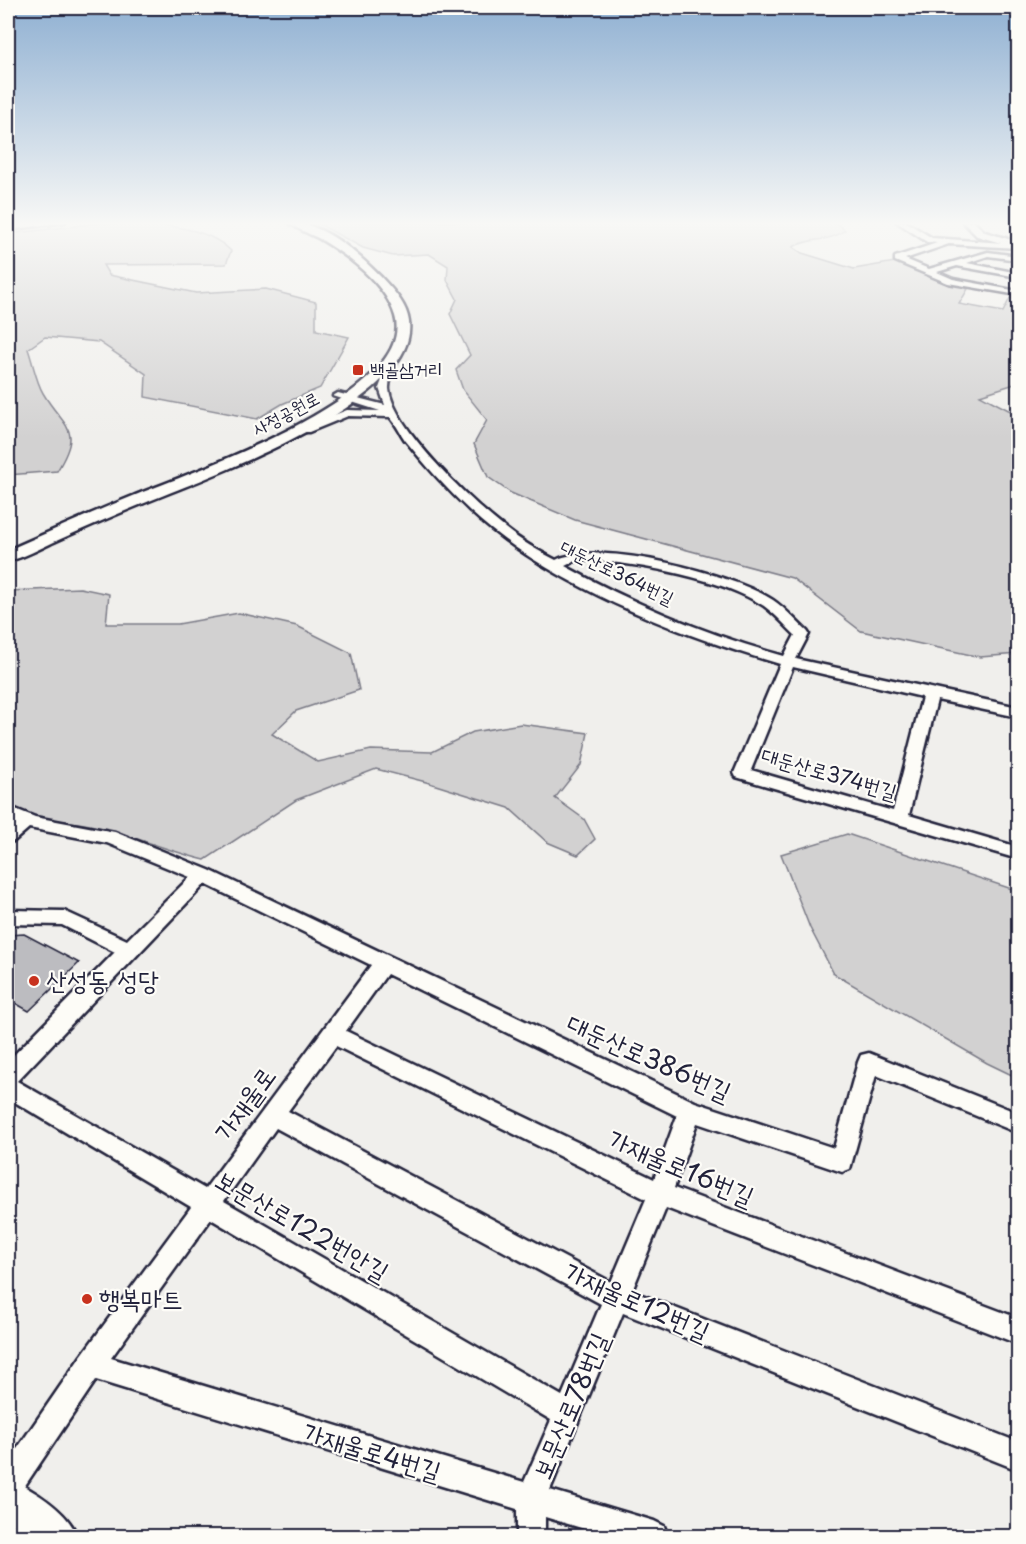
<svg xmlns="http://www.w3.org/2000/svg" width="1026" height="1544" font-family="'Playpen Sans','Poor Story',sans-serif">
<rect width="100%" height="100%" fill="#f0efec"/>
<filter id="ink" filterUnits="userSpaceOnUse"><feTurbulence type="fractalNoise" baseFrequency=".0167" numOctaves="2"/><feDisplacementMap in="SourceGraphic" scale="12" xChannelSelector="R" yChannelSelector="G"/><feConvolveMatrix kernelMatrix="1 2 1 2 8 2 1 2 1" color-interpolation-filters="sRGB"/></filter>
<g filter="url(#ink)">
<!-- green -->
<g fill="#d2d1d1" stroke="#7a7a86" stroke-width="1.5">
<path d="M 315,222 L 835,222 L 845,230 C 829,243 810,237 793,247 L 802,253 L 854,269 L 895,262 L 968,289 L 959,304 L 1003,312 L 1010,298 L 1018,299 L 1018,383 L 980,395 L 1018,415 L 1018,654 L 980,657 L 861,631 L 792,578 L 575,520 L 511,493 L 488,477 L 474,444 L 487,420 L 463,390 L 456,370 L 470,355 L 450,314 L 457,299 L 447,280 L 448,266 L 429,254 L 393,256 L 363,248 Z"/>
<path d="M 100,223 C 141,225 201,220 231,251 L 226,264 L 103,265 L 109,275 L 196,293 L 266,289 L 316,302 L 316,330 L 349,337 L 320,388 L 282,404 L 257,419 L 145,397 L 146,374 L 99,342 L 45,337 L 28,349 C 33,363 36,381 43,393 C 64,429 84,427 57,471 L 8,475 L 8,234 Z"/>
<path d="M 80,588 L 109,594 L 106,624 L 178,624 L 239,613 L 297,626 L 351,653 L 359,690 L 296,711 L 272,734 L 318,762 L 371,750 L 432,752 L 473,732 L 521,724 L 588,733 L 581,765 L 555,798 L 584,819 L 595,839 L 578,855 L 547,842 L 509,808 L 426,782 L 376,769 L 296,800 L 205,860 C 168,851 134,836 98,827 C 67,818 36,823 8,807 L 8,591 Z"/>
<path d="M 847,834 L 1018,891 L 1018,1078 L 987,1063 L 834,974 L 810,928 L 781,854 Z"/>
</g>
<!-- building -->
<path fill="#bcbcc0" stroke="#22223b" stroke-width="1.5" d="M 24,934 L 79,963 L 29,1011 L 8,999 L 8,935 Z"/>
<g fill="none" stroke-linecap="round" stroke-linejoin="round">
<!-- minor casing -->
<g stroke="#22223b" stroke-width="5">
<g id="minor">
<path d="M 39,222 L 65,222 L 8,230 L 8,226 Z"/>
<path d="M 897,222 L 906,222 L 932,238 L 1018,244 L 1018,248 L 949,244 L 905,259 L 929,269 L 988,252 L 1018,256 L 1018,260 L 988,256 L 967,263 L 1018,273 L 1018,277 L 957,266 L 937,272 L 953,279 L 1018,291 L 1018,295 L 948,283 L 895,261 L 895,257 L 937,243 L 927,242 Z"/>
<path d="M 394,348 L 402,350 C 398,361 388,378 389,389 C 393,428 474,504 505,528 C 521,541 538,551 556,560 C 598,539 733,574 773,600 C 785,608 796,621 807,631 L 809,634 L 796,659 L 1018,707 L 1018,717 L 937,700 L 909,815 L 1018,847 L 1018,859 L 736,777 L 734,773 L 780,664 C 678,635 548,584 470,511 C 447,489 425,465 405,440 C 400,433 396,424 390,417 L 348,416 L 309,432 L 301,432 L 301,428 L 347,410 L 380,411 L 333,396 L 338,393 L 385,405 L 379,388 ZM 590,560 C 640,564 722,578 764,606 C 775,614 785,625 795,635 L 784,656 C 707,635 634,604 565,566 L 575,561 ZM 793,667 L 922,697 L 893,811 L 751,770 Z"/>
<path d="M 8,806 L 35,817 L 115,832 L 209,870 L 695,1102 L 834,1148 L 858,1062 L 861,1055 L 869,1053 L 1018,1113 L 1018,1133 L 876,1075 L 850,1169 L 842,1172 L 697,1123 L 674,1188 L 1018,1318 L 1018,1344 L 666,1208 L 632,1291 L 1018,1442 L 1018,1470 L 623,1313 L 550,1490 L 654,1521 L 664,1526 L 668,1536 L 608,1536 L 545,1517 L 545,1536 L 517,1536 L 517,1509 L 96,1380 L 18,1496 L 8,1500 L 8,1462 L 81,1356 L 191,1207 L 8,1098 L 8,1061 L 115,952 L 62,925 L 8,924 L 8,910 L 64,911 L 127,940 L 190,877 L 107,843 L 29,828 L 14,841 L 8,842 L 8,827 L 13,822 L 8,819 ZM 205,884 L 371,965 L 205,1189 L 17,1081 ZM 387,974 L 677,1116 L 654,1179 L 346,1031 ZM 336,1046 L 646,1199 L 611,1282 L 288,1111 ZM 276,1128 L 601,1304 L 562,1396 L 224,1201 ZM 211,1219 L 551,1420 L 524,1482 L 111,1358 Z"/>
</g>
</g>
<!-- major casing -->
<g stroke="#22223b" stroke-width="5">
<g id="major">
<path d="M 288,222 C 323,222 357,253 380,276 C 392,289 407,304 409,322 C 419,404 201,479 142,504 C 112,516 83,529 54,542 C 39,549 23,558 8,561 L 8,550 C 49,532 91,513 133,496 C 187,474 418,395 395,316 C 386,284 347,255 320,239 C 310,234 297,229 288,222 Z"/>
<path d="M 963,222 L 974,222 L 985,232 L 1018,242 L 1018,248 L 977,236 Z"/>
<path d="M 8,1479 C 32,1488 69,1512 77,1536 L 26,1536 L 8,1522 Z"/>
</g>
</g>
<!-- minor -->
<use href="#minor" fill="#fdfcf7" fill-rule="evenodd"/>
<!-- major -->
<use href="#major" fill="#fdfcf7" fill-rule="evenodd"/>
</g>
</g>
<!-- sky -->
<linearGradient id="sky" x2="0" y2="1"><stop stop-color="#8fb0d2"/><stop offset="0.51" stop-color="#f8f8f6"/><stop offset="1" stop-color="#f8f8f6" stop-opacity="0"/></linearGradient>
<rect width="1026" height="438" fill="url(#sky)"/>
<!-- markers -->
<g fill="#c8321e" stroke="#fdfcf7" stroke-width="2">
<rect x="352" y="364" width="12" height="12" rx="3"/>
<circle cx="34" cy="981" r="6"/>
<circle cx="87" cy="1299" r="6"/>
</g>
<g text-anchor="middle" stroke-width="4.5" stroke-linejoin="round" paint-order="stroke">
<!-- far-poi labels -->
<g font-size="18" fill="#22223b" stroke="#fdfcf7" text-anchor="start">
<text x="370" y="376">백골삼거리</text>
</g>
<!-- far-street labels -->
<g font-size="18" fill="#22223b" stroke="#fdfcf7">
<text transform="translate(286 414) rotate(-28)" y="6">사정공원로</text>
<text transform="translate(617 573) rotate(26)" y="6">대둔산로364번길</text>
</g>
<!-- street labels -->
<g font-size="21" fill="#22223b" stroke="#fdfcf7">
<text transform="translate(829 774) rotate(16)" y="7">대둔산로374번길</text>
</g>
<!-- near-poi labels -->
<g font-size="26" fill="#22223b" stroke="#fdfcf7" text-anchor="start">
<text x="46" y="990">산성동 성당</text>
<text x="99" y="1308">행복마트</text>
</g>
<!-- near-street labels -->
<g font-size="26" fill="#22223b" stroke="#fdfcf7">
<text transform="translate(649 1058) rotate(24)" y="9">대둔산로386번길</text>
<text transform="translate(245 1104) rotate(-54)" y="9">가재울로</text>
<text transform="translate(681 1168) rotate(23)" y="9">가재울로16번길</text>
<text transform="translate(302 1226) rotate(30)" y="9">보문산로122번안길</text>
<text transform="translate(637 1302) rotate(24)" y="9">가재울로12번길</text>
<text transform="translate(571 1406) rotate(-67)" y="9">보문산로78번길</text>
<text transform="translate(372 1452) rotate(17)" y="9">가재울로4번길</text>
</g>
</g>
<!-- margin -->
<rect width="1026" height="1544" fill="none" stroke="#fdfcf7" stroke-width="30"/>
<rect x="15" y="15" width="996" height="1514" fill="none" stroke="#22223b" stroke-width="2" filter="url(#ink)"/>
</svg>
